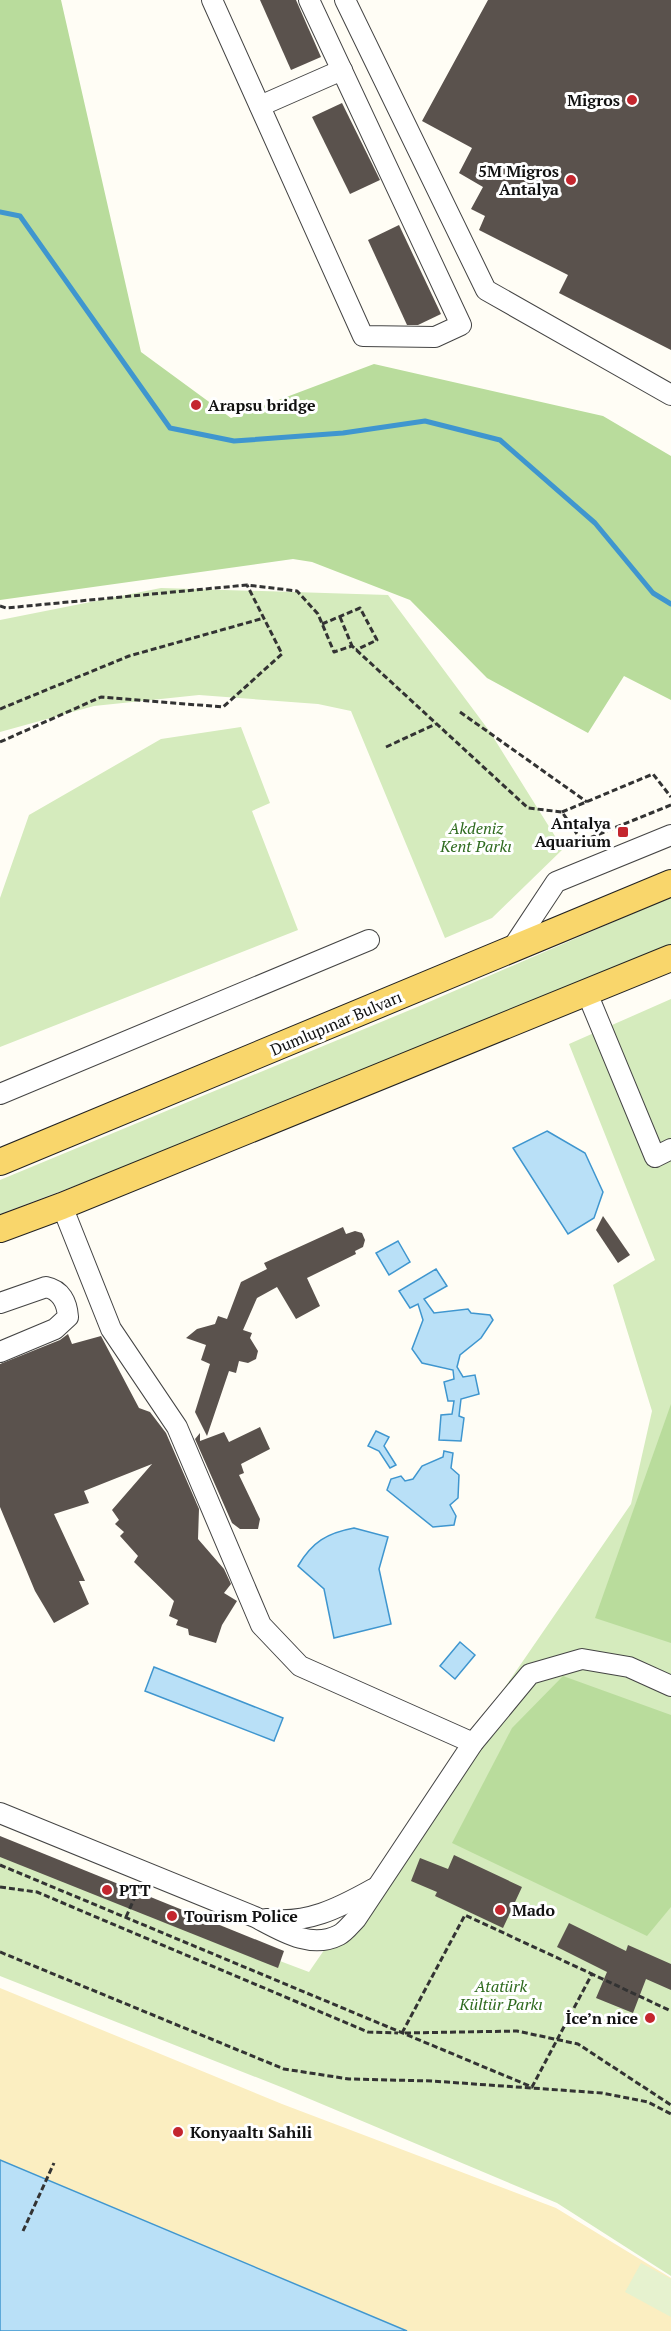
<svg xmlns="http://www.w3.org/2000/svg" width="671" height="2331" font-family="'PT Serif',serif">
<rect width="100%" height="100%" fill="#fffdf5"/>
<!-- green -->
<g fill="#d5ebbd">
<path d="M 161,588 L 388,595 L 490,732 L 563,849 L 492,918 L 445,938 L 351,711 L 318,704 L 199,695 L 94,706 L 0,732 L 0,620 Z"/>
<path d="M 241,727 L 270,803 L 252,811 L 298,930 L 0,1047 L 0,898 L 29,815 L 161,739 Z"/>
<path d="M 671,897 L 671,947 L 141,1161 L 0,1214 L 0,1180 L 422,1005 Z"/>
<path d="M 671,999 L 671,2276 L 557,2203 L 286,2089 L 0,1976 L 0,1856 L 309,1972 L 631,1504 L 652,1411 L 613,1285 L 655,1260 L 569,1044 Z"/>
</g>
<!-- forest -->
<g fill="#b9dc9c">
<path d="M 0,0 L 61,0 L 141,352 L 231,418 L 374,364 L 603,416 L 671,456 L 671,700 L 624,676 L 588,733 L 487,678 L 410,600 L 312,562 L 293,559 L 0,600 Z"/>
<path d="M 671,1404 L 671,1643 L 595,1618 Z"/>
<path d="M 563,1676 L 671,1715 L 671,1907 L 647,1936 L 452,1843 L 512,1728 Z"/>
</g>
<!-- sand -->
<path fill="#fbeec1" d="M 0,1988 L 282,2104 L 556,2208 L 671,2278 L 671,2331 L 407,2331 L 0,2160 Z"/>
<!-- pitch -->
<path fill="#e6f2cf" d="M 641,2263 L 671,2279 L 671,2317 L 625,2292 Z"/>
<!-- water -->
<g fill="#b9e0f7" stroke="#3f96cf" stroke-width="1.5">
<path d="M 547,1131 L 585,1153 L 603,1192 L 594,1218 L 568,1234 L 513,1148 Z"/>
<path d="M 398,1241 L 410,1262 L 389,1275 L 376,1253 Z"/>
<path d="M 436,1269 L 447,1286 L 424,1299 L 434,1313 L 468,1309 L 471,1313 L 490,1315 L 493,1320 L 481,1338 L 460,1355 L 457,1367 L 463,1377 L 475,1375 L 479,1394 L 461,1399 L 459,1416 L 464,1418 L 461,1441 L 439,1440 L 441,1415 L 452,1414 L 454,1401 L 448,1401 L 444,1382 L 454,1379 L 453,1370 L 422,1363 L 412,1349 L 423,1320 L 418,1304 L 410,1308 L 399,1291 Z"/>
<path d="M 376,1431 L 389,1437 L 384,1446 L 396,1465 L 390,1468 L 379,1451 L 368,1446 Z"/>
<path d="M 444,1451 L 453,1453 L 451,1468 L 459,1475 L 458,1498 L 450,1505 L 456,1516 L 454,1525 L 433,1527 L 387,1490 L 391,1479 L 401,1476 L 405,1481 L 413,1479 L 422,1466 L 443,1457 Z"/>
<path d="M 354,1528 L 388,1537 L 379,1569 L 391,1624 L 334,1638 L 324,1589 L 298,1566 C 312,1542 327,1533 354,1528 Z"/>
<path d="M 460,1642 L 475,1655 L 455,1679 L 440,1666 Z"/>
<path d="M 154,1667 L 283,1718 L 274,1741 L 145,1691 Z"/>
<path d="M 0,2160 L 407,2331 L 0,2331 Z"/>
</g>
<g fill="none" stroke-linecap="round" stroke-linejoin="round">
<!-- stream -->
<path stroke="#3f96cf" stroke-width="5" d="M 0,212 L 20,216 L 170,428 L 234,441 L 343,433 L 425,421 L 500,440 L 595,523 L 653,593 L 671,604"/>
</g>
<!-- building -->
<g fill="#5a524d">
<path d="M 260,0 L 296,0 L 321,57 L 291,70 Z"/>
<path d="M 488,0 L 671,0 L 671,350 L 559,293 L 568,275 L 479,230 L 485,216 L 471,209 L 483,187 L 459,173 L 472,148 L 422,121 Z"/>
<path d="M 342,103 L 380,180 L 350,194 L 312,117 Z"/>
<path d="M 399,225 L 441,314 L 418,325 L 407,325 L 368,240 Z"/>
<path d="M 603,1216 L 630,1255 L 618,1263 L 596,1230 Z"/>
<path d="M 343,1227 L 346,1234 L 355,1231 L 362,1233 L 365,1240 L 363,1247 L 355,1251 L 356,1254 L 307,1278 L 320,1306 L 296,1319 L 277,1287 L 257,1298 L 243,1330 L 252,1333 L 250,1338 L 258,1351 L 256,1359 L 248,1363 L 239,1361 L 236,1373 L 229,1371 L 207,1436 L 195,1412 L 210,1364 L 201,1360 L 206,1345 L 186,1338 L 197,1329 L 215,1324 L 218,1316 L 227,1319 L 241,1282 L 267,1269 L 264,1263 Z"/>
<path d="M 68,1334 L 72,1344 L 101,1336 L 139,1408 L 150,1412 L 166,1433 L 199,1509 L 198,1539 L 224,1569 L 231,1584 L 224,1593 L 237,1601 L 222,1625 L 216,1643 L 189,1635 L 188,1629 L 176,1625 L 178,1620 L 169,1616 L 174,1601 L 134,1562 L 138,1556 L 120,1536 L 124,1532 L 115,1524 L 119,1520 L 112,1510 L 152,1464 L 84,1491 L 89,1503 L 54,1514 L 85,1581 L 79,1581 L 89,1604 L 54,1623 L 35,1591 L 0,1507 L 0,1364 L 60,1340 Z"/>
<path d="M 260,1427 L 270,1449 L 241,1464 L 244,1473 L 239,1475 L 260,1519 L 258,1529 L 240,1529 L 232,1523 L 195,1439 L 200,1433 L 200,1441 L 224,1432 L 229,1442 Z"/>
<path d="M 0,1836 L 284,1951 L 278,1968 L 0,1857 Z"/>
<path d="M 454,1855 L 522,1887 L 503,1928 L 435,1896 L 437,1892 L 411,1881 L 420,1858 L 448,1869 Z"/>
<path d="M 569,1923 L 626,1951 L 628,1945 L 671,1964 L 671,1990 L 646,1979 L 633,2013 L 596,1998 L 607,1972 L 557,1947 Z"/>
</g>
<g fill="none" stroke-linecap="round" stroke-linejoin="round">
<!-- minor casing -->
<g stroke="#444" stroke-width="22">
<g id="minor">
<path d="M 212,0 L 363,336 L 435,337 L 461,325 L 309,0"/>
<path d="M 345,0 L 486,290 L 671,395"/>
<path d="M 260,106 L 342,70"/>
<path d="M 511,950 L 556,882 L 671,835"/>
<path d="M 587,993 L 655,1157 L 671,1149"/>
<path d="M 0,1094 L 369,940"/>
<path d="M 62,1206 L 111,1329 L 177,1427 L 261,1625 L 300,1666 L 473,1743"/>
<path d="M 0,1303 L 46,1287 C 61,1290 67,1302 68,1317 L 55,1329 L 0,1352"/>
<path d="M 0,1813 L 255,1917 C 280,1930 310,1950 339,1935 C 345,1932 351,1924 356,1919 L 473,1743 L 530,1674 L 582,1659 L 629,1667 L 671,1686"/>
<path d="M 266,1919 C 306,1925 339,1908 373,1889"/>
</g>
</g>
<!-- major casing -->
<g stroke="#222" stroke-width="28">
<g id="major">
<path d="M 0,1162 L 671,883"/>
<path d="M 0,1229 L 62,1206 L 671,958"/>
</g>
</g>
<!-- path -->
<g stroke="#333" stroke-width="3" stroke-dasharray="6 3" stroke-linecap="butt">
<path d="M 0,606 L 6,608 L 247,585 L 297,591 L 318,614 L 334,652 L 352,646 L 528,808 L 562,812 L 588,850"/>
<path d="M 340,617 L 352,646"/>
<path d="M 322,624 L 360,608 L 377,640 L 356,650"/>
<path d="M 0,709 L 129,656 L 264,618"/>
<path d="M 460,712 L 587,802"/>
<path d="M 0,742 L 101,697 L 223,707 L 282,654 L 247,585"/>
<path d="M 386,747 L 436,724"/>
<path d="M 562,812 L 653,774 L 671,797"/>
<path d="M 582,841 L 671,805"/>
<path d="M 0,1865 L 532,2087 L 592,1974 L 671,2011"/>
<path d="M 0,1887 L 37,1892 L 368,2032 L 398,2033"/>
<path d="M 126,1917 L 138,1890"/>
<path d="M 0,1952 L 284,2069 L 349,2079 L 432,2081 L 602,2093 L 648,2102 L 671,2114"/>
<path d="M 402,2033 L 465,1915 L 592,1974"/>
<path d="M 405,2033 L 517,2031 L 578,2044 L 671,2105"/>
<path d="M 23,2231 L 54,2163"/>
</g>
<!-- minor -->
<use href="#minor" stroke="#fff" stroke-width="20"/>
<!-- major -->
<use href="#major" stroke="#f9d66b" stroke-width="26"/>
</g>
<!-- markers -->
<g fill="#c4262e" stroke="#fff" stroke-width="2">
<circle cx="632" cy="100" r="6"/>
<circle cx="571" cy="180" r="6"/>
<circle cx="196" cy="405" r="6"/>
<rect x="617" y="826" width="12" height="12" rx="3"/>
<circle cx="107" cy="1890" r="6"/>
<circle cx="500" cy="1910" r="6"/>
<circle cx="172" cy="1916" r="6"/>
<circle cx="650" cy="2018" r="6"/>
<circle cx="178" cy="2132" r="6"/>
</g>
<g text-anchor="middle" stroke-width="6" stroke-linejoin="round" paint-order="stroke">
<!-- poi labels -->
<g font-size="16" font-weight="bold" fill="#111" stroke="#fff" text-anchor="start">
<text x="620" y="106" text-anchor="end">Migros</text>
<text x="559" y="177" text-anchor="end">5M Migros<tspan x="559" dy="18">Antalya</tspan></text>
<text x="208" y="411">Arapsu bridge</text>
<text x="611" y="829" text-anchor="end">Antalya<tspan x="611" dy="18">Aquarium</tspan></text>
<text x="119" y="1896">PTT</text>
<text x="512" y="1916">Mado</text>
<text x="184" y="1922">Tourism Police</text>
<text x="638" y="2024" text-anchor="end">İce’n nice</text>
<text x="190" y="2138">Konyaaltı Sahili</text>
</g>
<!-- park labels -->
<g font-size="16" font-style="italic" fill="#2f6b1f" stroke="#fff">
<text x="476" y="834">Akdeniz<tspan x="476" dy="18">Kent Parkı</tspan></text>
<text x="501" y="1992">Atatürk<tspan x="501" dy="18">Kültür Parkı</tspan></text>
</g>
<!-- street labels -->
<g font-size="16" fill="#111" stroke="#fff">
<text transform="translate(336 1023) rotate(-23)" y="6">Dumlupınar Bulvarı</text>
</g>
</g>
</svg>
